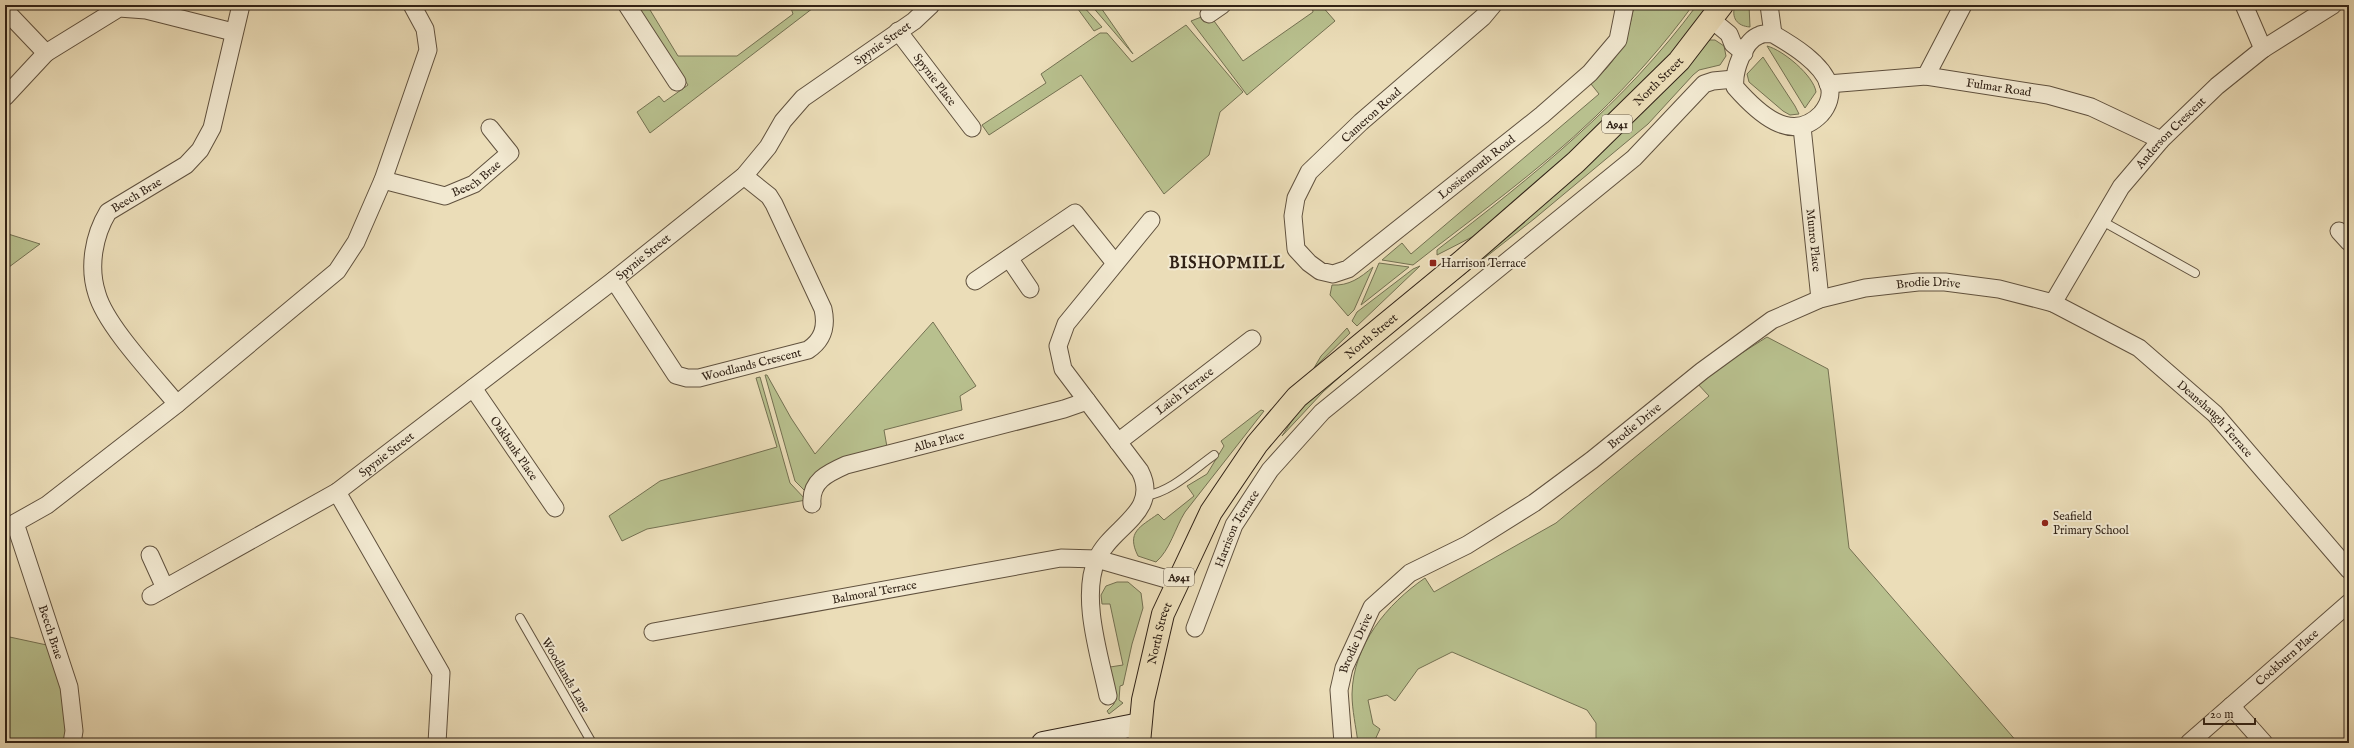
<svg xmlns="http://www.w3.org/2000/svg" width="2354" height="748" font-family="'IM FELL English',serif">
<rect width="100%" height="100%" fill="#ebddb8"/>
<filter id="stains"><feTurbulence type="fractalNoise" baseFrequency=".005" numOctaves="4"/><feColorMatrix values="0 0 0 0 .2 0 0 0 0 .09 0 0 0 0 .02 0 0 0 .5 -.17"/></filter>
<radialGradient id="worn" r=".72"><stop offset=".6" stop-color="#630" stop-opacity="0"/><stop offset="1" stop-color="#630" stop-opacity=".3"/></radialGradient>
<!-- green -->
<g fill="#b8c08e" stroke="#747152">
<path d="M 634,5 L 647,5 L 678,56 L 737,56 L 793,14 L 791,8 L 794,5 L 799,9 L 804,5 L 817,5 L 650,133 L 637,112 L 659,96 L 664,102 L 688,85 Z"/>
<path d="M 1075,5 L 1082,5 L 1102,27 L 1094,31 Z"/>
<path d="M 1091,5 L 1099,5 L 1133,54 Z"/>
<path d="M 1312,5 L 1321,5 L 1335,21 L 1247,95 L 1191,21 L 1209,14 L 1243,61 L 1313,12 Z"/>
<path d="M 1634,5 L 1693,5 C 1664,45 1631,82 1595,117 C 1539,171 1474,217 1413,265 L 1382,260 L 1402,243 L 1411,254 L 1599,94 L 1591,84 C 1618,59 1628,41 1634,5 Z"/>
<path d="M 1697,5 L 1710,5 L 1639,96 L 1478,234 L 1437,255 L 1437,250 C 1533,176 1624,104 1697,5 Z"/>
<path d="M 1735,5 L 1749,5 L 1750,27 C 1737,26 1731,18 1735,5 Z"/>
<path d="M 1186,25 L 1243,92 L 1220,112 L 1209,155 L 1164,194 L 1081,75 L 989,135 L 982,125 L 1046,83 L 1041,74 L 1100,33 L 1107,33 L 1132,62 Z"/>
<path d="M 1709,40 L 1715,40 L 1724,46 L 1726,56 L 1720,65 L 1699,70 L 1693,75 L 1648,124 L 1534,219 L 1382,339 L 1323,392 L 1282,436 L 1306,399 L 1704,42 Z"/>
<path d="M 1767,46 C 1783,50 1814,76 1816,92 L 1805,108 Z"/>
<path d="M 1763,57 L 1795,106 L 1799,114 L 1790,115 L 1783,111 L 1749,82 L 1747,74 Z"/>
<path d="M 5,233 L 40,244 L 5,270 Z"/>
<path d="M 1379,263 L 1409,267 L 1361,305 Z"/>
<path d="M 1420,266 L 1357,326 L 1352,321 L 1357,312 L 1413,269 Z"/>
<path d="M 1373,267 L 1354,310 L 1348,316 L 1330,295 L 1332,285 C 1349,286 1360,278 1373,267 Z"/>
<path d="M 933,322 L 976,386 L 960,396 L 962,410 L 884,430 L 887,447 L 806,492 L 795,481 L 765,375 L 767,375 L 791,418 L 815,454 Z"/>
<path d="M 1347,328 L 1350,333 L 1314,368 L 1321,356 Z"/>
<path d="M 1767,337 L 1828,369 L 1849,548 L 2018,743 L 1596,743 L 1596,723 L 1587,710 L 1452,652 L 1418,669 L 1395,701 L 1387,695 L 1368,700 L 1373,724 L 1380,729 L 1374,742 L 1358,743 C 1356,727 1352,710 1352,694 C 1353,645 1387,604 1425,578 L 1434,592 L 1556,523 L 1709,396 L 1696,382 Z"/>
<path d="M 760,377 L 790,483 L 806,500 L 647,529 L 622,541 L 609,516 L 660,481 L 777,447 L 756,378 Z"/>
<path d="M 1261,410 L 1264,411 L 1185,512 C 1175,528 1170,550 1156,562 L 1138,556 C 1126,532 1140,527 1158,514 L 1164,520 L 1194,496 L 1187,486 L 1207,474 L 1224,446 L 1221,441 Z"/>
<path d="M 1117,582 L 1128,582 L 1141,593 L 1143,608 L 1132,644 L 1123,685 L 1120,686 L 1119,700 L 1123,703 L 1109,714 L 1107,711 L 1114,704 L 1115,694 L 1110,667 L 1123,665 L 1110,604 L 1102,604 L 1101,595 L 1106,586 Z"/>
<path d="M 5,636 L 56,647 L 72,743 L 5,743 Z"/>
</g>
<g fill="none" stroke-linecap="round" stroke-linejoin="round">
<!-- lane casing -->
<g stroke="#60513e" stroke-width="10">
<g id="lane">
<path d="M 2102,221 L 2195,273"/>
<path d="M 1145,496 C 1171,492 1193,470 1214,455"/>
<path d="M 520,618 L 592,743"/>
</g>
</g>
<!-- street casing -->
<g stroke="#60513e" stroke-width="19">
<g id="street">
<path d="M 627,5 L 677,82"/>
<path id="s1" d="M 1493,5 L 1483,17 L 1361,122 L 1309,172 L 1296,198 L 1293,216 L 1296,249 L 1309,263 L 1320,271 L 1333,274 L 1348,269 L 1542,115 L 1590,73 L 1618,40 L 1625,5"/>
<path d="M 1769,5 L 1773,34"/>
<path d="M 2244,5 L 2263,49"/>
<path d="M 5,10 L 46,53"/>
<path d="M 1209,14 L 1222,5"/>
<path d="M 1712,20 L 1729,34 L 1733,44 L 1744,53"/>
<path id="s2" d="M 898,31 L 972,128"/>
<path d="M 1773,34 C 1792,45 1822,63 1829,85 C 1832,95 1828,106 1821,114 C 1791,145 1757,112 1735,87 C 1733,72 1744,40 1760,35 C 1763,33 1769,34 1773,34 Z"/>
<path d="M 1926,76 L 1963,5"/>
<path id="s3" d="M 1828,84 L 1926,76 L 2048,95 L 2091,107 L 2161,140"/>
<path d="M 5,97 L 46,53 L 119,8 L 146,10 L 233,32"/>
<path id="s4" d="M 1802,127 L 1820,299"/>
<path id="s5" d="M 383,180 L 445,196 L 474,184 L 510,153 L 490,128"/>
<path d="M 2339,231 L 2349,242"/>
<path d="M 1009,258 L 1030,289"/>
<path id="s6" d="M 614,280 L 676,375 L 687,378 L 699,378 L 808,350 C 823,340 827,327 823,309 L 774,204 L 769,196 L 744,176"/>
<path d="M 975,281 L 1075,213 L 1115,263"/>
<path id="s7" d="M 2053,303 L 2121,187 L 2161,140 L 2217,86 L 2263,49 L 2333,5"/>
<path id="s8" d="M 473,388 L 555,508"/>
<path id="s9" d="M 177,404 C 155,377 106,326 97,294 C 88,267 94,235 108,212 L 186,165 L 200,150 L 212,128 L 241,5"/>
<path id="s10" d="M 1118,442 L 1252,339"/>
<path d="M 337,492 L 441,673 L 437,743"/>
<path id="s11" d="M 812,504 C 810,481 828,473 846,465 L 1064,409 L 1087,401"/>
<path d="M 150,555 L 165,588"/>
<path id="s12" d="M 151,596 L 337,492 L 614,280 L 744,176 L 768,147 L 783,121 L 803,98 L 914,21 L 931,5"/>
<path id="s13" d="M 1195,628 L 1234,525 L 1270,470 L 1322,412 L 1634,158 L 1704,84 L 1713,81 L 1734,79"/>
<path id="s14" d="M 653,632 L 1061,558 L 1097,559 L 1177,582"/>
<path d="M 1108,696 C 1100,657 1080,597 1097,559 C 1111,527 1161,512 1140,471 L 1063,369 L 1058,346 L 1066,324 L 1151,220"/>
<path d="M 2231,706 L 2264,743"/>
<path d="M 72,743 L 74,731 L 69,687 L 15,523 L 47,505 L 177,404 L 337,271 L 356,242 L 383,180 L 428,50 L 425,29 L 412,5"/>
<path id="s15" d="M 1343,743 L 1339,690 L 1344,668 L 1372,607 L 1410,573 L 1467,545 L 1534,503 L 1592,460 L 1702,371 L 1772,320 L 1820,299 L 1865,288 L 1918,282 L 1945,282 L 1999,289 L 2053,303 L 2139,348 L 2215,414 L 2349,570"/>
<path id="s16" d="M 2189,743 L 2349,603"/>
</g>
</g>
<!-- secondary casing -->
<g stroke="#312216" stroke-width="24">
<path id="secondary" d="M 1043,743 L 1140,724"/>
</g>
<!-- primary casing -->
<g stroke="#312216" stroke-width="24">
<g id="primary">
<path id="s17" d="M 1139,743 L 1143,700 L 1163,614 L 1211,512 L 1257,444 L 1297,397 L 1461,262 L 1576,162 L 1679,61 L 1722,5"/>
</g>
</g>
<!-- lane -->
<use href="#lane" stroke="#f2e9d1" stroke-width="8"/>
<!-- street -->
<use href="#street" stroke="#f2e9d1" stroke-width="17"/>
<!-- secondary -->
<use href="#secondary" stroke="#f2e9d1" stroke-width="22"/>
<!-- primary -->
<use href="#primary" stroke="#ebddb8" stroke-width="22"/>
</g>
<!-- markers -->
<g fill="#8f2418" stroke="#f2e9d1" stroke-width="1.5">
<rect x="1429" y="259" width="8" height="8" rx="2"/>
<circle cx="2045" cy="523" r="4"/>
</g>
<g text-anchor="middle" stroke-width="4" stroke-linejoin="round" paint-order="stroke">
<!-- shield labels -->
<g fill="#f2e9d1" stroke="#6b5e4e" stroke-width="1">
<rect x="1602" y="115" width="30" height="18" rx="3"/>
<rect x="1164" y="568" width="30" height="18" rx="3"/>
</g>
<g font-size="11" font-weight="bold" fill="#312216">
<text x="1617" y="128">A941</text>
<text x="1179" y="581">A941</text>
</g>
<!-- street labels -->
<g font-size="12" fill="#312216" stroke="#f2e9d1">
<text dy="4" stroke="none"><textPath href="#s12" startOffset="923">Spynie Street</textPath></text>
<text dy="4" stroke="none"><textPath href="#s2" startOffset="61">Spynie Place</textPath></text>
<text dy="4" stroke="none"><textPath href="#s17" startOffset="868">North Street</textPath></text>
<text dy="4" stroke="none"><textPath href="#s3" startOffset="172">Fulmar Road</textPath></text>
<text transform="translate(1371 115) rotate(-42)" y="4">Cameron Road</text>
<text dy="4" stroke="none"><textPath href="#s7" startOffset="208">Anderson Crescent</textPath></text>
<text dy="4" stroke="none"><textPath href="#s1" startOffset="555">Lossiemouth Road</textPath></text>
<text dy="4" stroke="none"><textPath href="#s5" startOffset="100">Beech Brae</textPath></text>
<text dy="4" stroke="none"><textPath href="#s9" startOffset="255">Beech Brae</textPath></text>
<text dy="4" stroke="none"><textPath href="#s4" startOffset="114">Munro Place</textPath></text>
<text dy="4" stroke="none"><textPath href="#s12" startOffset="599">Spynie Street</textPath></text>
<text dy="4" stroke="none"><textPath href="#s15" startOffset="799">Brodie Drive</textPath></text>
<text dy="4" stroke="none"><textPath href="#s17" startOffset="484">North Street</textPath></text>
<text dy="4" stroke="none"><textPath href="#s6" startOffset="191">Woodlands Crescent</textPath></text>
<text dy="4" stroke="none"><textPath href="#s10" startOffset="84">Laich Terrace</textPath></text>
<text dy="4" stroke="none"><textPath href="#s15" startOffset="1127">Deanshaugh Terrace</textPath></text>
<text dy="4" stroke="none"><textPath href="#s15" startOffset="463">Brodie Drive</textPath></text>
<text dy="4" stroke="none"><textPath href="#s11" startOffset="152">Alba Place</textPath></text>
<text dy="4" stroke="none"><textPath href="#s8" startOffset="73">Oakbank Place</textPath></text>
<text dy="4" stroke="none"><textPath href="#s12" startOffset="275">Spynie Street</textPath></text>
<text dy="4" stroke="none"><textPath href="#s13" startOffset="108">Harrison Terrace</textPath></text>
<text dy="4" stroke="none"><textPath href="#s14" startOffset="225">Balmoral Terrace</textPath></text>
<text transform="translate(51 632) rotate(72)" y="4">Beech Brae</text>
<text dy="4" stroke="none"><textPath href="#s17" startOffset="112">North Street</textPath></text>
<text dy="4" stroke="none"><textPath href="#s15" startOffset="103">Brodie Drive</textPath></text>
<text dy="4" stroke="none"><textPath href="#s16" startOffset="130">Cockburn Place</textPath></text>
<text transform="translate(566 675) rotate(60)" y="4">Woodlands Lane</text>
</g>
<!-- poi labels -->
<g font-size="12" fill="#312216" stroke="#f2e9d1" text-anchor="start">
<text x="1441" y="267">Harrison Terrace</text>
<text x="2053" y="520">Seafield<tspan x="2053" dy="14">Primary School</tspan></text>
</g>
<!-- district labels -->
<g font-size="16" font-weight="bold" letter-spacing="1" fill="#312216" stroke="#f2e9d1">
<text x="1227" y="268">BISHOPMILL</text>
</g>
</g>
<!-- margin -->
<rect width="2354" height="748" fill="none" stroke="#ebddb8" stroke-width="20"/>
<rect x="6" y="6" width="2342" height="736" fill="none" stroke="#312216" stroke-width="2"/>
<rect x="10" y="10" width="2334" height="728" fill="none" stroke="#312216"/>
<!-- scale -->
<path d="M2204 718v6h51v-6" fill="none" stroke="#312216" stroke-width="2"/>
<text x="2210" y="718" font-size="12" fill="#312216" stroke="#f2e9d1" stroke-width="3" paint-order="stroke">20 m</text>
<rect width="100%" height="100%" filter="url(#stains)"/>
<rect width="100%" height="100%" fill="url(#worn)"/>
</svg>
